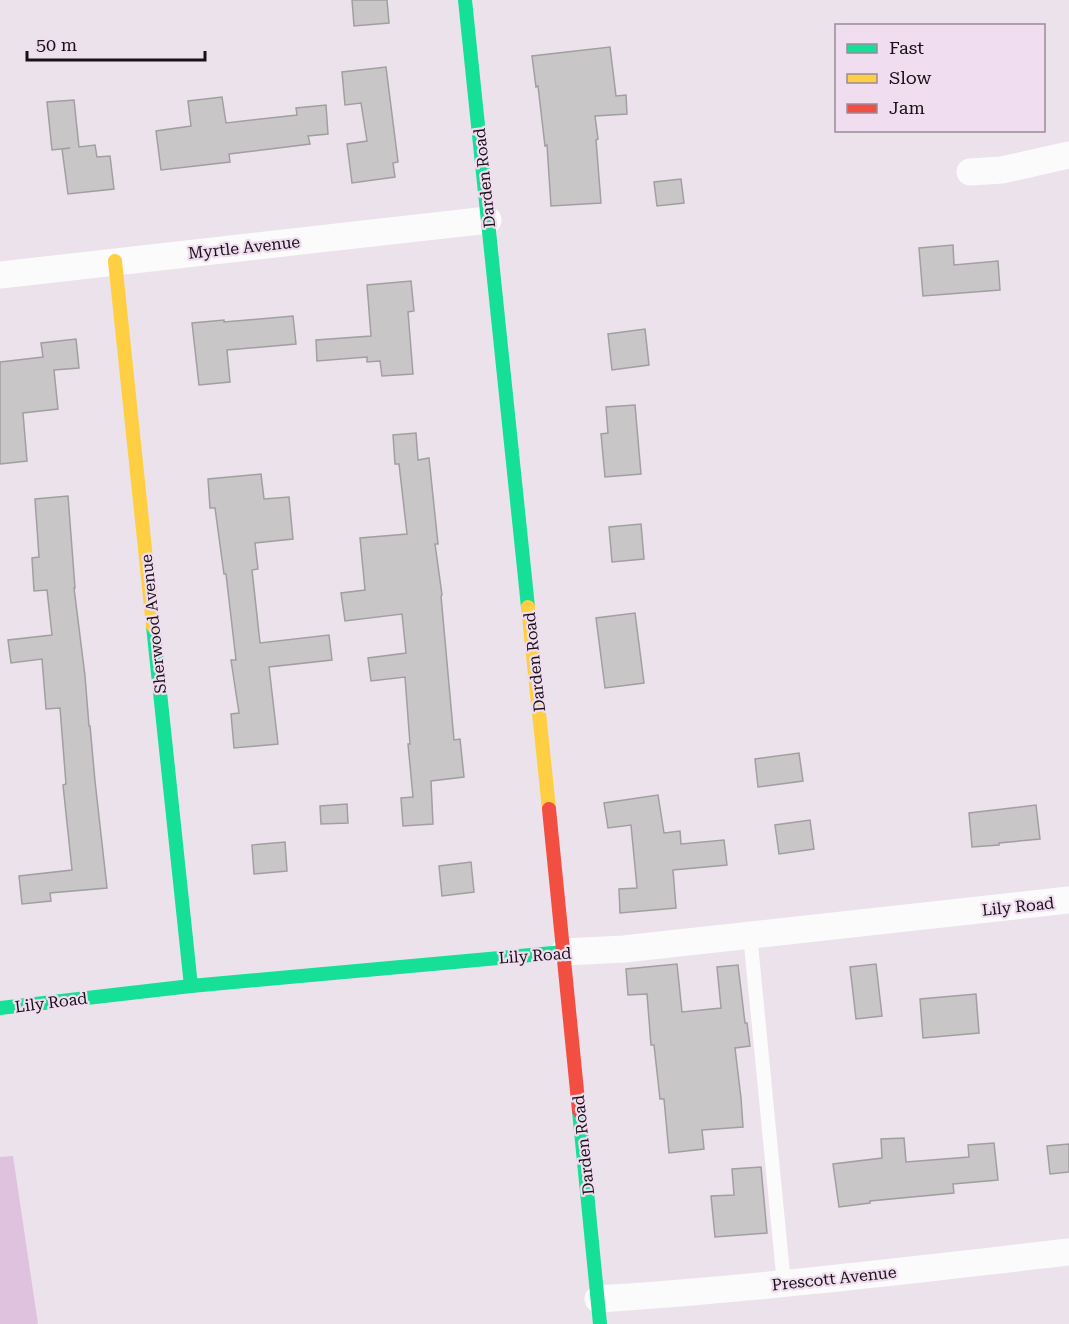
<svg xmlns="http://www.w3.org/2000/svg" width="1069" height="1324" font-family="'Roboto Serif',serif">
<rect width="100%" height="100%" fill="#ece2ec"/>
<!-- garden -->
<path fill="#dfc2dd" d="M 13,1156 L 38,1324 L 0,1324 L 0,1157 Z"/>
<!-- building -->
<g fill="#c8c6c7" stroke="#a19fa0" stroke-width="1.5">
<path d="M 352,0 L 387,0 L 389,23 L 354,26 Z"/>
<path d="M 610,47 L 616,96 L 626,95 L 627,114 L 595,116 L 598,139 L 596,140 L 601,203 L 551,206 L 547,145 L 545,146 L 538,86 L 536,87 L 532,56 Z"/>
<path d="M 386,67 L 398,162 L 393,163 L 395,177 L 352,183 L 347,144 L 367,141 L 361,103 L 345,105 L 342,72 Z"/>
<path d="M 222,97 L 226,123 L 297,115 L 296,108 L 326,105 L 328,134 L 308,136 L 310,144 L 229,154 L 230,162 L 161,170 L 156,131 L 191,126 L 188,101 Z"/>
<path d="M 74,100 L 79,147 L 95,145 L 97,157 L 110,156 L 114,189 L 68,194 L 62,149 L 70,148 L 52,150 L 47,102 Z"/>
<path d="M 681,179 L 684,203 L 657,206 L 654,182 Z"/>
<path d="M 953,245 L 954,265 L 998,261 L 1000,290 L 923,296 L 919,248 Z"/>
<path d="M 411,281 L 414,311 L 408,312 L 413,374 L 382,376 L 380,361 L 367,362 L 367,357 L 317,361 L 316,340 L 371,336 L 367,285 Z"/>
<path d="M 293,316 L 296,344 L 227,350 L 230,382 L 199,385 L 192,323 L 224,320 L 224,322 Z"/>
<path d="M 645,329 L 649,365 L 612,370 L 608,334 Z"/>
<path d="M 76,339 L 79,368 L 54,370 L 58,409 L 23,413 L 27,461 L 0,464 L 0,362 L 43,357 L 41,343 Z"/>
<path d="M 635,405 L 641,474 L 605,477 L 601,434 L 608,433 L 606,407 Z"/>
<path d="M 416,433 L 418,460 L 429,458 L 438,544 L 435,544 L 442,595 L 441,596 L 454,740 L 460,739 L 464,777 L 431,781 L 433,824 L 403,826 L 401,798 L 413,797 L 408,744 L 410,744 L 405,677 L 371,681 L 368,658 L 406,653 L 402,614 L 345,621 L 341,593 L 365,590 L 360,538 L 407,534 L 399,464 L 395,464 L 393,435 Z"/>
<path d="M 261,474 L 264,499 L 289,497 L 293,539 L 255,543 L 258,569 L 252,570 L 260,643 L 329,635 L 332,660 L 269,667 L 278,744 L 234,748 L 231,714 L 239,713 L 231,660 L 236,660 L 226,574 L 224,574 L 215,508 L 210,508 L 208,479 Z"/>
<path d="M 68,496 L 75,588 L 74,588 L 85,676 L 89,726 L 90,726 L 95,781 L 107,888 L 50,893 L 51,901 L 22,904 L 19,876 L 72,870 L 63,785 L 66,784 L 60,708 L 46,709 L 42,659 L 11,663 L 8,640 L 52,635 L 47,590 L 34,591 L 32,558 L 39,557 L 35,499 Z"/>
<path d="M 641,524 L 644,559 L 612,562 L 609,527 Z"/>
<path d="M 635,613 L 644,683 L 605,688 L 596,618 Z"/>
<path d="M 799,753 L 803,781 L 758,787 L 755,759 Z"/>
<path d="M 658,795 L 664,833 L 680,831 L 681,844 L 724,840 L 727,865 L 673,870 L 676,908 L 620,913 L 619,889 L 637,888 L 631,825 L 608,828 L 604,803 Z"/>
<path d="M 347,804 L 348,823 L 321,824 L 320,806 Z"/>
<path d="M 1036,805 L 1040,839 L 999,843 L 999,845 L 972,847 L 969,813 Z"/>
<path d="M 810,820 L 814,849 L 779,854 L 775,825 Z"/>
<path d="M 285,842 L 287,871 L 254,874 L 252,845 Z"/>
<path d="M 471,862 L 474,892 L 442,896 L 439,866 Z"/>
<path d="M 677,964 L 682,1012 L 721,1008 L 717,967 L 738,965 L 745,1023 L 747,1023 L 750,1046 L 735,1048 L 741,1098 L 743,1127 L 702,1130 L 704,1149 L 669,1153 L 664,1099 L 660,1099 L 654,1045 L 651,1045 L 647,994 L 628,995 L 626,969 Z"/>
<path d="M 876,964 L 882,1016 L 856,1019 L 850,967 Z"/>
<path d="M 976,994 L 979,1033 L 923,1038 L 920,999 Z"/>
<path d="M 904,1138 L 906,1162 L 969,1157 L 968,1145 L 994,1143 L 998,1180 L 953,1184 L 954,1193 L 870,1201 L 870,1203 L 839,1207 L 833,1164 L 882,1158 L 881,1139 Z"/>
<path d="M 1069,1144 L 1069,1172 L 1050,1174 L 1047,1146 Z"/>
<path d="M 761,1167 L 767,1233 L 715,1237 L 711,1196 L 734,1195 L 732,1169 Z"/>
</g>
<g fill="none" stroke-linecap="round" stroke-linejoin="round">
<!-- lane -->
<path stroke="#fcfbfc" stroke-width="14" d="M 750,934 L 784,1284"/>
<!-- street -->
<g stroke="#fcfbfc" stroke-width="27">
<path d="M 970,172 L 1002,170 L 1069,155"/>
<path d="M 0,275 L 488,220"/>
<path d="M 564,952 L 624,949 L 1069,900"/>
<path d="M 598,1299 C 755,1289 912,1270 1069,1252"/>
</g>
<!-- fast -->
<g stroke="#16e098" stroke-width="14">
<path d="M 465,0 L 528,607"/>
<path d="M 153,626 L 191,986"/>
<path d="M 0,1008 L 191,986 L 564,952"/>
<path d="M 579,1111 L 600,1324"/>
</g>
<!-- slow -->
<g stroke="#ffcf43" stroke-width="14">
<path d="M 115,261 L 153,626"/>
<path d="M 528,607 L 549,809"/>
</g>
<!-- jam -->
<path stroke="#f24e42" stroke-width="14" d="M 549,809 L 579,1111"/>
</g>
<g text-anchor="middle" stroke-width="4.5" stroke-linejoin="round" paint-order="stroke">
<!-- street labels -->
<g font-size="16" fill="#181117" stroke="#f1ddf0">
<text transform="translate(484 178) rotate(-96)" y="6">Darden Road</text>
<text transform="translate(244 247) rotate(-6)" y="6">Myrtle Avenue</text>
<text transform="translate(153 624) rotate(-96)" y="6">Sherwood Avenue</text>
<text transform="translate(534 662) rotate(-96)" y="6">Darden Road</text>
<text transform="translate(1018 906) rotate(-6)" y="6">Lily Road</text>
<text transform="translate(535 955) rotate(-4)" y="6">Lily Road</text>
<text transform="translate(51 1002) rotate(-7)" y="6">Lily Road</text>
<text transform="translate(583 1145) rotate(-96)" y="6">Darden Road</text>
<text transform="translate(834 1278) rotate(-6)" y="6">Prescott Avenue</text>
</g>
</g>
<!-- legend -->
<rect x="835" y="24" width="210" height="108" fill="#f1ddf0" stroke="#9a8b99" stroke-width="1.5"/>
<rect x="847" y="44" width="30" height="9" fill="#16e098" stroke="#9a8b99" stroke-width="1.5"/>
<text x="889" y="54" font-size="18" fill="#181117">Fast</text>
<rect x="847" y="74" width="30" height="9" fill="#ffcf43" stroke="#9a8b99" stroke-width="1.5"/>
<text x="889" y="84" font-size="18" fill="#181117">Slow</text>
<rect x="847" y="104" width="30" height="9" fill="#f24e42" stroke="#9a8b99" stroke-width="1.5"/>
<text x="889" y="114" font-size="18" fill="#181117">Jam</text>
<!-- scale -->
<path d="M27 51v9h178v-9" fill="none" stroke="#181117" stroke-width="3"/>
<text x="36" y="51" font-size="18" fill="#181117" stroke="#f1ddf0" stroke-width="4.5" paint-order="stroke">50 m</text>
</svg>
